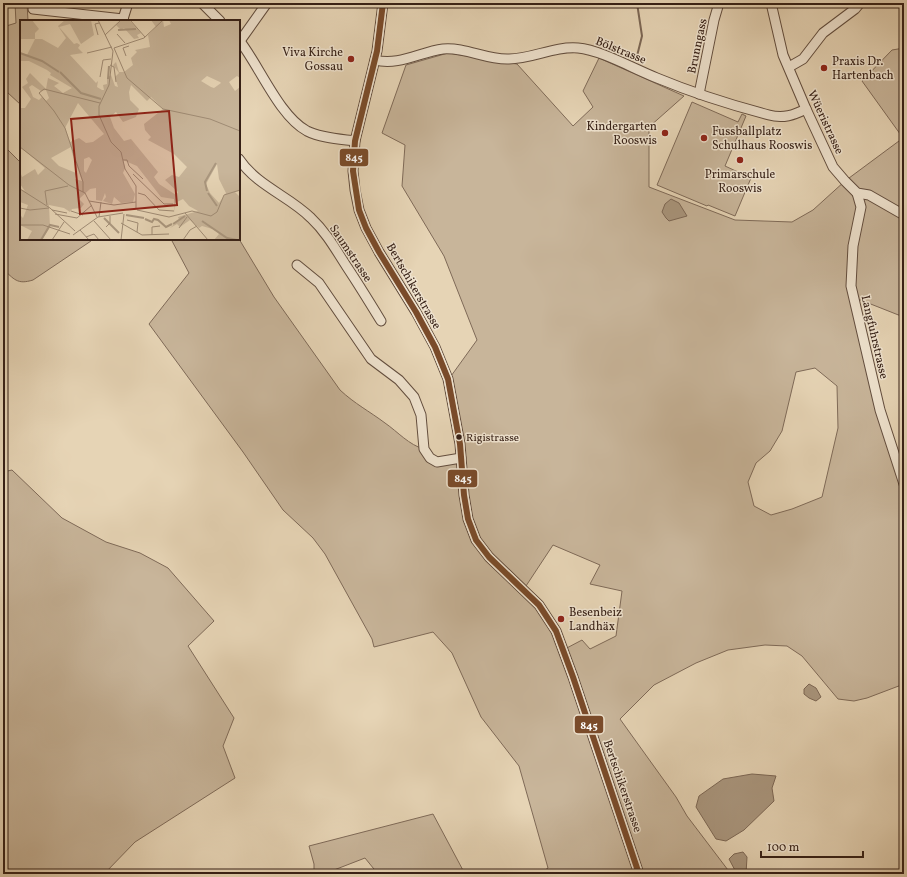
<svg xmlns="http://www.w3.org/2000/svg" width="907" height="877" font-family="Vollkorn,serif">
<rect width="100%" height="100%" fill="#e6d4b5"/>
<filter id="stains"><feTurbulence type="fractalNoise" baseFrequency=".005" numOctaves="4"/><feColorMatrix values="0 0 0 0 .2 0 0 0 0 .09 0 0 0 0 .02 0 0 0 .5 -.17"/></filter>
<radialGradient id="worn" r=".72"><stop offset=".6" stop-color="#630" stop-opacity="0"/><stop offset="1" stop-color="#630" stop-opacity=".3"/></radialGradient>
<!-- green -->
<g fill="#c8b59a" stroke="#7f6a58" fill-rule="evenodd">
<path d="M 15,3 L 27,3 L 28,21 L 21,21 L 21,105 L 7,92 L 3,95 L 3,27 L 16,23 Z"/>
<path d="M 904,48 L 904,310 L 901,316 L 858,299 L 854,299 L 904,484 L 904,684 L 867,698 L 854,701 L 838,699 L 802,656 L 787,646 L 765,645 L 728,650 L 696,663 L 654,685 L 620,719 L 676,797 L 687,816 L 731,874 L 539,874 L 548,868 L 519,766 L 481,717 L 452,653 L 433,632 L 374,647 L 372,639 L 325,554 L 313,538 L 283,510 L 243,452 L 149,324 L 189,273 L 171,239 L 239,239 L 274,297 L 340,390 C 355,404 369,411 385,423 C 398,432 409,445 424,449 L 430,458 L 461,458 L 446,383 L 477,340 L 444,256 L 402,186 L 405,145 L 382,133 L 406,65 L 448,53 L 517,64 L 573,126 L 593,107 L 583,91 L 599,58 L 684,96 L 649,127 L 649,187 L 735,220 L 792,222 L 813,210 L 845,181 L 903,138 L 862,81 L 892,50 ZM 815,368 L 837,386 L 838,428 L 822,497 L 792,509 L 771,515 L 754,506 L 748,482 L 756,463 L 770,451 L 782,431 L 796,372 ZM 553,545 L 600,565 L 590,584 L 622,591 L 616,636 L 590,649 L 582,640 L 563,650 L 524,589 Z"/>
<path d="M 692,102 L 738,122 L 742,114 L 746,116 L 725,166 L 751,178 L 735,216 L 708,205 L 707,206 L 657,185 Z"/>
<path d="M 3,145 L 21,163 L 21,239 L 89,239 L 91,241 L 33,280 C 17,285 14,279 3,269 Z"/>
<path d="M 12,470 L 62,518 L 106,542 L 140,553 L 168,568 L 214,621 L 188,646 L 234,718 L 223,746 L 235,778 L 135,842 L 104,874 L 3,874 L 3,472 Z"/>
<path d="M 433,814 L 465,874 L 378,874 L 365,858 L 334,870 L 335,874 L 314,874 L 314,864 L 309,846 Z"/>
</g>
<!-- water -->
<g fill="#aa977f" stroke="#7c6755">
<path d="M 671,199 L 679,203 L 687,216 L 669,221 L 666,218 L 662,212 L 665,204 Z"/>
<path d="M 809,684 L 816,688 L 821,697 L 816,701 L 809,698 L 804,694 L 804,689 Z"/>
<path d="M 752,774 L 776,776 L 772,788 L 774,801 L 744,830 L 726,841 L 716,839 L 696,807 L 699,796 L 723,779 Z"/>
<path d="M 743,852 L 747,857 L 746,874 L 737,874 L 729,859 L 734,854 Z"/>
</g>
<g fill="none" stroke-linecap="round" stroke-linejoin="round">
<!-- stream -->
<path stroke="#7c6755" stroke-width="2" d="M 637,56 L 642,36 L 637,3"/>
<!-- minor casing -->
<g stroke="#624d3e" stroke-width="11">
<g id="minor">
<path d="M 202,3 L 220,21"/>
<path d="M 383,3 L 377,51 L 355,141 L 353,171 L 355,190 L 359,210 L 366,228 L 379,252 L 416,312 L 435,347 L 448,379 L 460,444 L 464,495 L 468,519 L 476,540 L 489,557 L 539,605 L 556,631 L 573,677 L 639,874"/>
<path d="M 771,3 L 783,55 L 806,109 L 833,167 L 845,181 L 857,193 L 869,195 L 904,215"/>
<path d="M 33,9 L 123,19 L 124,21"/>
<path d="M 123,19 L 128,3"/>
<path d="M 239,40 C 259,65 279,116 307,131 C 321,138 340,139 355,141"/>
<path d="M 240,41 L 267,3"/>
<path d="M 375,60 C 399,66 420,52 443,49 C 466,47 486,60 509,59 C 532,59 554,46 578,48 C 601,50 634,69 657,78 C 693,93 731,105 769,115 C 783,119 794,115 806,109"/>
<path d="M 789,67 L 803,59 L 823,33 L 855,9 L 860,3"/>
<path d="M 699,94 L 714,20 L 719,3"/>
<path d="M 239,159 C 257,186 289,196 311,218 C 326,232 336,250 347,267 C 359,285 370,303 381,321"/>
<path d="M 857,193 L 861,207 L 853,246 L 851,286 L 880,410 L 904,484"/>
<path d="M 297,265 L 319,283 L 371,359 L 399,380 L 414,397 L 421,415 L 424,449 L 430,458 L 437,462 L 461,458"/>
</g>
</g>
<!-- minor -->
<use href="#minor" stroke="#efe3cf" stroke-width="9"/>
<!-- bus-1 casing -->
<g stroke="#efe3cf" stroke-width="9">
<path id="bus-1" d="M 383,3 L 377,51 L 355,141 L 353,171 L 359,210 L 366,228 L 379,252 L 416,312 L 435,347 L 448,379 L 460,444 L 464,495 L 468,519 L 476,540 L 489,557 L 539,605 L 556,631 L 573,677 L 639,874"/>
</g>
<!-- bus-1 -->
<use href="#bus-1" stroke="#7a4b2a" stroke-width="6"/>
</g>
<!-- markers -->
<g fill="#8f2418" stroke="#efe3cf" stroke-width="1.5">
<circle cx="351" cy="59" r="4"/>
<circle cx="824" cy="68" r="4"/>
<circle cx="665" cy="133" r="4"/>
<circle cx="704" cy="138" r="4"/>
<circle cx="740" cy="160" r="4"/>
<circle cx="561" cy="619" r="4"/>
</g>
<circle fill="#362016" stroke="#efe3cf" stroke-width="1.5" cx="459" cy="437" r="3.5"/>
<g text-anchor="middle" stroke-width="3" stroke-linejoin="round" paint-order="stroke">
<!-- bus labels -->
<g font-size="11" fill="#362016" stroke="#efe3cf" text-anchor="start">
<text x="466" y="441">Rigistrasse</text>
</g>
<!-- street labels -->
<g font-size="12" fill="#362016" stroke="#efe3cf">
<text transform="translate(697 46) rotate(-78)" y="4">Brunngass</text>
<text transform="translate(621 50) rotate(22)" y="4">Bölstrasse</text>
<text transform="translate(826 122) rotate(65)" y="4">Wüeristrasse</text>
<text transform="translate(351 253) rotate(56)" y="4">Saumstrasse</text>
<text transform="translate(414 286) rotate(60)" y="4">Bertschikerstrasse</text>
<text transform="translate(875 337) rotate(77)" y="4">Langfuhrstrasse</text>
<text transform="translate(623 786) rotate(71)" y="4">Bertschikerstrasse</text>
</g>
<!-- poi labels -->
<g font-size="12" fill="#362016" stroke="#efe3cf" text-anchor="start">
<text x="343" y="56" text-anchor="end">Viva Kirche<tspan x="343" dy="14">Gossau</tspan></text>
<text x="832" y="65">Praxis Dr.<tspan x="832" dy="14">Hartenbach</tspan></text>
<text x="657" y="130" text-anchor="end">Kindergarten<tspan x="657" dy="14">Rooswis</tspan></text>
<text x="712" y="135">Fussballplatz<tspan x="712" dy="14">Schulhaus Rooswis</tspan></text>
<text x="740" y="178" text-anchor="middle">Primarschule<tspan x="740" dy="14">Rooswis</tspan></text>
<text x="569" y="616">Besenbeiz<tspan x="569" dy="14">Landhäx</tspan></text>
</g>
</g>
<!-- overview -->
<g transform="translate(20 20)">
<rect width="220" height="220" fill="#e6d4b5"/>
<path d="M 0,0 L 12,0 L 19,9 L 15,13 L 15,19 L 22,19 L 38,28 L 46,18 L 38,6 L 45,0 L 71,0 L 74,15 L 61,24 L 50,4 L 39,7 L 54,24 L 57,23 L 60,25 L 58,28 L 63,33 L 50,35 L 76,63 L 78,61 L 77,67 L 82,70 L 84,70 L 83,65 L 87,64 L 87,58 L 91,55 L 95,66 L 98,67 L 95,57 L 99,53 L 93,45 L 96,42 L 99,52 L 104,52 L 113,45 L 111,38 L 117,32 L 115,30 L 130,27 L 128,15 L 136,7 L 131,0 L 143,0 L 144,7 L 151,4 L 149,0 L 220,0 L 220,58 L 217,56 L 209,62 L 215,71 L 220,67 L 220,171 L 215,172 L 220,177 L 220,220 L 194,220 L 199,214 L 196,210 L 182,206 L 179,208 L 170,200 L 160,207 L 157,204 L 150,208 L 159,200 L 158,197 L 178,191 L 169,186 L 163,179 L 155,183 L 155,193 L 154,179 L 141,177 L 117,146 L 103,140 L 105,148 L 103,153 L 115,174 L 113,182 L 101,183 L 94,177 L 92,184 L 83,181 L 86,177 L 85,173 L 82,181 L 76,180 L 76,168 L 70,169 L 59,179 L 64,184 L 61,188 L 52,189 L 50,192 L 44,188 L 29,185 L 30,207 L 22,220 L 7,220 L 12,211 L 0,205 L 0,195 L 3,198 L 8,185 L 0,182 L 0,169 L 5,171 L 0,164 L 0,151 L 2,157 L 15,149 L 18,155 L 25,148 L 0,127 L 0,88 L 5,88 L 11,79 L 2,67 L 8,63 L 6,59 L 10,53 L 26,69 L 28,58 L 39,63 L 34,66 L 43,73 L 52,68 L 30,55 L 31,53 L 27,50 L 9,41 L 0,41 L 0,33 L 7,35 L 15,19 L 0,19 ZM 187,56 L 200,62 L 201,63 L 194,68 L 191,67 L 181,61 ZM 12,65 L 21,71 L 26,70 L 29,78 L 26,81 L 22,77 L 19,80 L 13,77 L 9,67 ZM 111,65 L 127,81 L 131,77 L 143,89 L 124,104 L 125,110 L 131,117 L 128,120 L 154,134 L 167,147 L 159,157 L 152,155 L 145,160 L 158,172 L 156,175 L 139,164 L 134,157 L 138,152 L 111,119 L 104,121 L 94,108 L 90,97 L 96,92 L 103,102 L 116,97 L 119,89 L 110,80 L 109,72 ZM 58,83 L 84,114 L 73,122 L 66,123 L 59,118 L 50,122 L 45,108 ZM 51,127 L 52,133 L 62,161 L 55,159 L 56,153 L 39,146 L 31,138 ZM 69,137 L 72,140 L 66,153 L 64,151 L 64,139 ZM 197,144 L 199,159 L 206,173 L 199,183 L 190,173 L 186,164 ZM 101,0 L 109,0 L 121,13 L 117,15 L 119,18 L 114,19 L 104,8 L 101,10 L 96,5 Z" fill="#c8b59a" fill-rule="evenodd"/>
<path fill="none" stroke="#aa977f" stroke-width="2" d="M 98,10 L 116,9M 0,33 L 22,41 L 39,52M 40,52 L 61,73 L 81,79M 88,59 L 89,46M 187,171 L 185,162 L 196,143M 188,173 L 197,186M 106,195 L 124,198M 84,198 L 99,213M 125,199 L 132,202 L 134,199 L 138,200 L 146,207 L 152,204M 182,201 L 207,218 L 217,220M 153,204 L 165,196M 21,220 L 30,205 L 39,207"/>
<path fill="none" stroke="#a08c75" stroke-width="1" d="M 78,0 L 93,31 L 89,65 L 79,86 L 79,95 L 91,122 L 101,132 L 105,149 L 116,166 L 116,189M 110,0 L 125,17M 97,14 L 105,23M 78,15 L 75,4 L 79,3M 85,15 L 101,0M 94,28 L 107,58 L 143,89 L 190,99 L 220,111M 94,28 L 124,18 L 143,0M 67,33 L 92,27M 106,36 L 103,28 L 109,26M 90,45 L 94,47 L 96,62M 80,57 L 83,40 L 91,39M 0,127 L 49,165 L 65,173 L 77,197M 103,140 L 107,140 L 109,146 L 123,159M 113,154 L 144,184 L 153,184M 0,169 L 30,188 L 55,211M 63,172 L 63,162 L 45,108 L 34,91 L 19,73 L 24,69 L 80,83M 118,173 L 125,175 L 139,190 L 154,191M 69,181 L 94,185 L 116,182M 27,185 L 25,171 L 48,166M 0,188 L 10,190 L 29,188M 32,190 L 47,193M 117,190 L 149,197 L 172,191 L 191,196 L 197,192 L 204,175 L 220,170M 51,191 L 63,195M 165,193 L 188,220M 35,194 L 57,198 L 72,185M 79,197 L 81,182M 107,200 L 118,203 L 117,212M 74,201 L 91,220M 101,203 L 122,215 L 149,214M 0,205 L 23,205 L 50,214M 86,207 L 90,203 L 90,196M 159,208 L 167,197M 60,210 L 69,220M 53,215 L 78,197 L 103,193M 132,215 L 132,207 L 140,206M 66,217 L 74,214 L 79,220M 32,220 L 44,202M 101,220 L 104,194M 163,220 L 170,210 L 177,206"/>
<path fill="#8f2418" fill-opacity="0.15" stroke="#8f2418" stroke-width="2" d="M 149,91 L 157,185 L 60,194 L 51,99 Z"/>
<rect width="220" height="220" fill="none" stroke="#362016" stroke-width="2"/>
</g>
<g stroke="#efe3cf" stroke-width="1.5">
<rect x="339" y="148" width="30" height="19" rx="4" fill="#7a4b2a"/>
<rect x="447" y="469" width="31" height="19" rx="4" fill="#7a4b2a"/>
<rect x="574" y="715" width="30" height="19" rx="4" fill="#7a4b2a"/>
</g>
<g font-size="11" text-anchor="middle" font-weight="bold" fill="#fff">
<text x="354" y="161">845</text>
<text x="463" y="482">845</text>
<text x="589" y="729">845</text>
</g>
<!-- margin -->
<rect width="907" height="877" fill="none" stroke="#e6d4b5" stroke-width="16"/>
<rect x="4" y="4" width="899" height="869" fill="none" stroke="#362016" stroke-width="2"/>
<rect x="8" y="8" width="891" height="861" fill="none" stroke="#362016"/>
<!-- scale -->
<path d="M761 851v6h102v-6" fill="none" stroke="#362016" stroke-width="2"/>
<text x="767" y="851" font-size="12" fill="#362016" stroke="#efe3cf" stroke-width="3" paint-order="stroke">100 m</text>
<rect width="100%" height="100%" filter="url(#stains)"/>
<rect width="100%" height="100%" fill="url(#worn)"/>
</svg>
